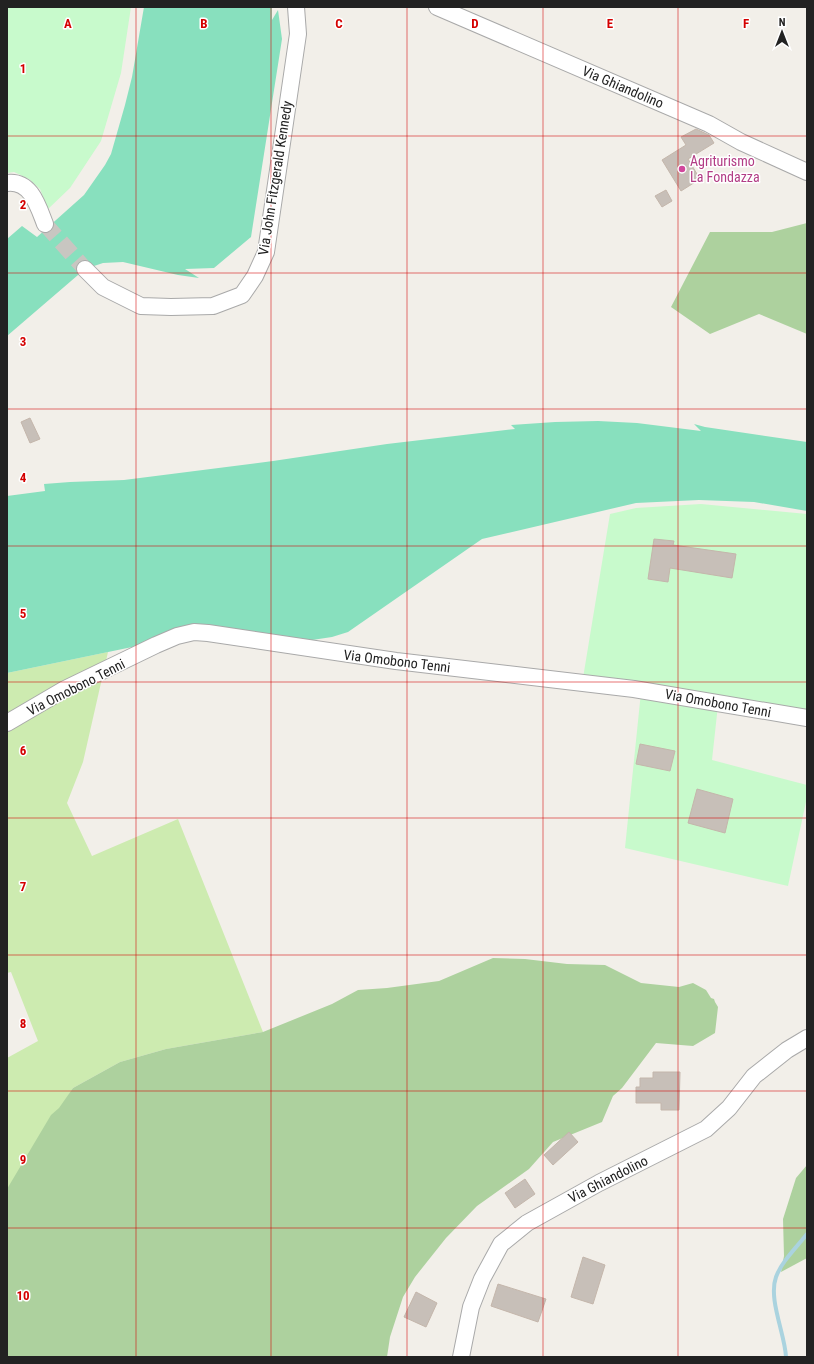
<svg xmlns="http://www.w3.org/2000/svg" width="814" height="1364" font-family="'Roboto Condensed',sans-serif">
<rect width="100%" height="100%" fill="#f2efe9"/>
<!-- grass -->
<path fill="#cdebb0" d="M 108,652 L 83,762 L 67,803 L 92,856 L 178,819 L 263,1032 L 166,1049 L 120,1062 L 73,1088 L 7,1197 L 7,1058 L 38,1041 L 11,972 L 7,973 L 7,673 Z"/>
<!-- forest -->
<g fill="#add19e">
<path d="M 807,223 L 807,334 L 759,314 L 710,334 L 671,307 L 710,232 L 772,232 Z"/>
<path d="M 493,958 L 525,959 L 567,964 L 605,965 L 641,983 L 679,987 L 693,983 L 706,990 L 711,998 L 714,999 L 715,1002 L 718,1007 L 715,1033 L 693,1046 L 656,1043 L 622,1088 L 613,1096 L 602,1122 L 553,1142 L 529,1169 L 477,1206 L 446,1238 L 415,1277 L 403,1297 L 390,1337 L 387,1357 L 7,1357 L 7,1189 L 51,1115 L 59,1108 L 73,1088 L 120,1062 L 166,1049 L 263,1032 L 332,1004 L 358,990 L 387,988 L 439,981 Z"/>
<path d="M 807,1165 L 807,1258 L 781,1272 L 784,1256 L 783,1219 L 796,1178 Z"/>
</g>
<!-- park -->
<g fill="#c8facc">
<path d="M 7,7 L 131,7 L 121,73 L 101,141 L 70,188 L 48,209 L 40,189 L 29,179 L 14,172 L 7,173 Z"/>
<path d="M 701,504 L 807,514 L 807,721 L 718,705 L 712,760 L 807,785 L 807,797 L 788,886 L 625,848 L 641,692 L 582,684 L 610,514 L 636,508 Z"/>
</g>
<!-- pitch -->
<g fill="#88e0be">
<path d="M 144,7 L 272,7 L 272,20 L 278,10 L 282,39 L 251,237 L 214,268 L 185,269 L 199,278 L 178,275 L 123,262 L 103,263 L 85,269 L 7,336 L 7,239 L 22,226 L 37,237 L 84,195 L 105,165 L 111,154 L 125,105 L 132,77 Z"/>
<path d="M 598,421 L 637,423 L 701,431 L 694,424 L 705,427 L 807,442 L 807,511 L 754,502 L 699,500 L 636,503 L 482,539 L 348,632 L 332,637 L 312,640 L 233,629 L 195,626 L 137,646 L 7,673 L 7,496 L 45,491 L 44,484 L 70,482 L 124,480 L 273,461 L 387,444 L 515,429 L 511,425 L 555,422 Z"/>
</g>
<g fill="none" stroke-linecap="round" stroke-linejoin="round">
<!-- stream -->
<path stroke="#aad3df" stroke-width="4" d="M 786,1357 C 785,1334 768,1299 776,1277 C 782,1261 796,1248 807,1234"/>
</g>
<!-- building -->
<g fill="#c7bfb8" stroke="#c4b6ab">
<path d="M 696,129 L 709,135 L 714,143 L 688,159 L 700,179 L 681,191 L 662,160 L 686,145 L 681,137 Z"/>
<path d="M 666,190 L 672,201 L 662,207 L 655,196 Z"/>
<path d="M 30,418 L 40,439 L 30,443 L 21,422 Z"/>
<path d="M 654,539 L 674,541 L 673,545 L 736,554 L 732,578 L 670,568 L 668,582 L 648,579 Z"/>
<path d="M 640,744 L 675,751 L 670,771 L 636,764 Z"/>
<path d="M 697,789 L 733,799 L 725,833 L 688,823 Z"/>
<path d="M 653,1072 L 680,1072 L 679,1110 L 661,1110 L 661,1103 L 636,1103 L 636,1087 L 640,1087 L 640,1078 L 653,1078 Z"/>
<path d="M 569,1132 L 578,1142 L 553,1165 L 544,1155 Z"/>
<path d="M 525,1179 L 535,1194 L 515,1208 L 505,1193 Z"/>
<path d="M 583,1257 L 605,1265 L 593,1304 L 571,1297 Z"/>
<path d="M 498,1284 L 546,1299 L 538,1322 L 491,1306 Z"/>
<path d="M 416,1292 L 437,1303 L 426,1327 L 404,1317 Z"/>
</g>
<g fill="none" stroke-linecap="round" stroke-linejoin="round">
<!-- minor-tunnel -->
<path stroke="#c8c6c1" stroke-width="16" stroke-dasharray="16 8" stroke-linecap="butt" d="M 45,224 L 85,269"/>
<!-- minor casing -->
<g stroke="#a9a9a9" stroke-width="18">
<g id="minor">
<path d="M 437,7 L 709,124 L 741,142 L 807,172"/>
<path d="M 7,183 C 31,180 38,206 45,224"/>
<path d="M 85,269 L 103,287 L 141,306 L 171,307 L 213,306 L 242,295 L 255,276 L 266,252 L 298,34 L 296,7"/>
<path d="M 7,723 L 65,689 L 156,645 L 177,636 L 194,632 L 208,633 L 396,661 L 634,689 L 807,718"/>
<path d="M 461,1357 L 471,1307 L 482,1279 L 501,1244 L 527,1223 L 599,1183 L 706,1129 L 729,1108 L 754,1076 L 787,1050 L 807,1038"/>
</g>
</g>
<!-- minor -->
<use href="#minor" stroke="#fff" stroke-width="16"/>
</g>
<!-- grid -->
<path fill="none" stroke="#d40000" stroke-width="1" stroke-opacity="0.55" d="M 136,7 L 136,1357M 271,7 L 271,1357M 407,7 L 407,1357M 543,7 L 543,1357M 678,7 L 678,1357M 7,136 L 807,136M 7,273 L 807,273M 7,409 L 807,409M 7,546 L 807,546M 7,682 L 807,682M 7,818 L 807,818M 7,955 L 807,955M 7,1091 L 807,1091M 7,1228 L 807,1228"/>
<!-- markers -->
<circle fill="#d1479c" stroke="#fff" stroke-width="1.5" cx="682" cy="169" r="4"/>
<g text-anchor="middle" stroke-width="3" stroke-linejoin="round" paint-order="stroke">
<!-- street labels -->
<g font-size="14" fill="#222" stroke="#fff">
<text transform="translate(623 87) rotate(23)" y="5">Via Ghiandolino</text>
<text transform="translate(275 178) rotate(-81)" y="5">Via John Fitzgerald Kennedy</text>
<text transform="translate(397 661) rotate(7)" y="5">Via Omobono Tenni</text>
<text transform="translate(76 687) rotate(-27)" y="5">Via Omobono Tenni</text>
<text transform="translate(718 703) rotate(10)" y="5">Via Omobono Tenni</text>
<text transform="translate(608 1179) rotate(-27)" y="5">Via Ghiandolino</text>
</g>
<!-- hotel labels -->
<g font-size="14" fill="#b23c85" stroke="#fff" text-anchor="start">
<text x="690" y="166">Agriturismo<tspan x="690" dy="16">La Fondazza</tspan></text>
</g>
</g>
<g font-size="13" text-anchor="middle" font-weight="bold" fill="#d40000" stroke="#fff" stroke-width="3" stroke-linejoin="round" paint-order="stroke">
<text x="68" y="28">A</text>
<text x="204" y="28">B</text>
<text x="339" y="28">C</text>
<text x="475" y="28">D</text>
<text x="610" y="28">E</text>
<text x="746" y="28">F</text>
<text x="23" y="73">1</text>
<text x="23" y="209">2</text>
<text x="23" y="346">3</text>
<text x="23" y="482">4</text>
<text x="23" y="618">5</text>
<text x="23" y="755">6</text>
<text x="23" y="891">7</text>
<text x="23" y="1028">8</text>
<text x="23" y="1164">9</text>
<text x="23" y="1300">10</text>
</g>
<!-- border -->
<rect width="814" height="1364" fill="none" stroke="#222222" stroke-width="16"/>
<!-- north arrow -->
<g transform="translate(782 32)" stroke="#ffffff" stroke-width="3" paint-order="stroke">
<path d="M0-3L7 15L0 10L-7 15Z" fill="#222222"/>
<text y="-6" font-size="11" font-weight="bold" text-anchor="middle" fill="#222222">N</text>
</g>
</svg>
